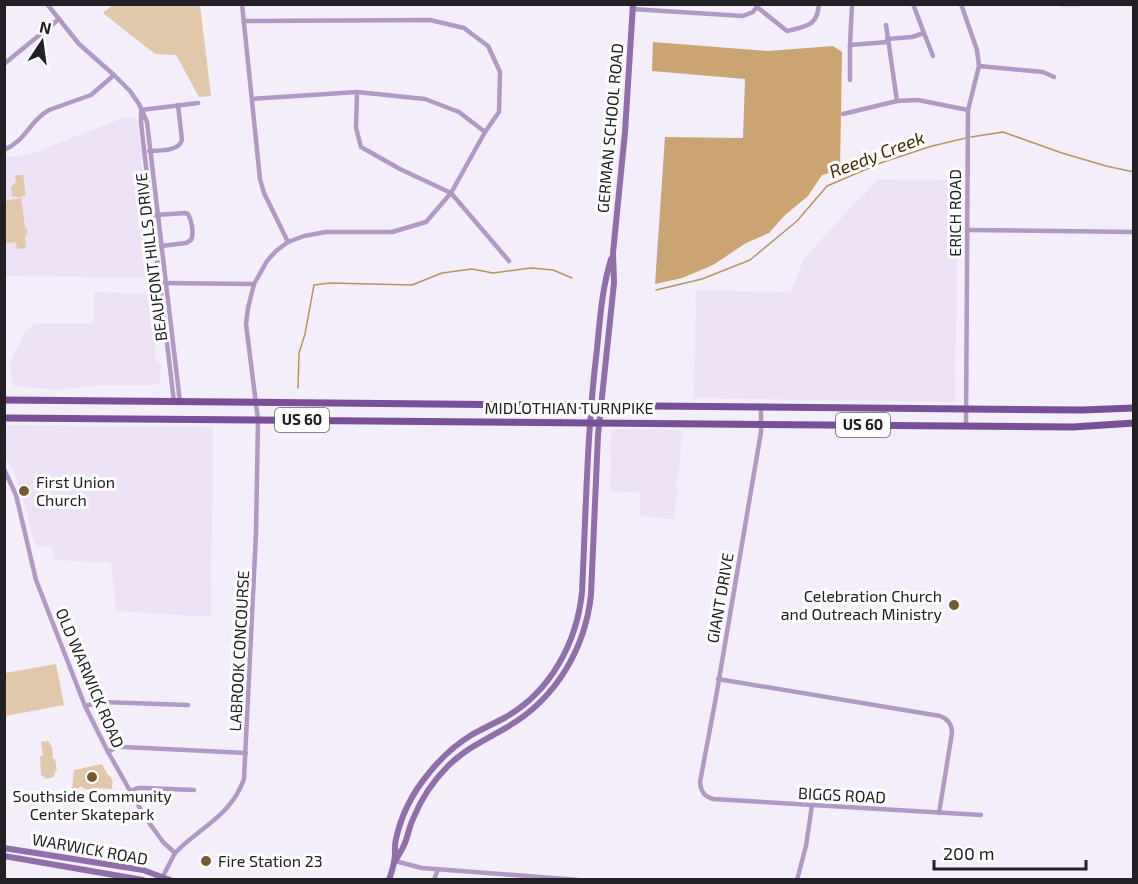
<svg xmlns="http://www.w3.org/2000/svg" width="1138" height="884" font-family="'Exo 2',sans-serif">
<rect width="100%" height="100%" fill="#f4edfa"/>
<!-- built -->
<g fill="#ece1f5">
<path d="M 132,117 L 137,120 L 155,278 L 5,276 L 4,157 L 16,157 L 33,153 L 123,118 Z"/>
<path d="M 878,179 L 958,180 L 955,402 L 694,398 L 696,290 L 790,292 L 805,257 Z"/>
<path d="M 97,292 L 152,295 L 156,361 L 161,363 L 160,382 L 156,385 L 101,385 L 56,390 L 14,386 L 10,372 L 11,361 L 25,332 L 35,323 L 94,323 L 94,293 Z"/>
<path d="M 7,425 L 213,427 L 211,617 L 116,611 L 111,563 L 55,560 L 52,547 L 36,546 L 16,475 L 5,456 L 5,437 Z"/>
<path d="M 617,429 L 682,430 L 678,479 L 676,479 L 676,485 L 678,486 L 674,519 L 640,516 L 640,493 L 610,491 L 611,434 Z"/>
</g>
<!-- green -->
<g fill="#e1c8ab">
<path d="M 113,5 L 200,5 L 211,96 L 199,97 L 176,55 L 155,54 L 103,13 Z"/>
<path d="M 15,175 L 23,175 L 26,196 L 22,196 L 22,198 L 12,196 L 11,187 L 16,182 Z"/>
<path d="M 21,198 L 25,227 L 28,232 L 25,237 L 26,248 L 17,249 L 16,242 L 5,243 L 5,201 Z"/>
<path d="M 56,664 L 64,705 L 5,716 L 5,673 Z"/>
<path d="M 48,741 L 52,747 L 53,759 L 55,759 L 57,770 L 55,771 L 54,777 L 46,779 L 41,775 L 40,756 L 43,755 L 41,742 Z"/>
<path d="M 102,764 L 107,774 C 113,777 113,782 112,789 L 100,788 L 95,789 L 95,791 L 82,788 L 82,787 L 80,786 L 79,788 L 72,790 L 74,770 Z"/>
</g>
<!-- forest -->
<path fill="#cba473" d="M 653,42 L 768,51 L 833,46 L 842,52 L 840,170 L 822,175 L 808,196 L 784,216 L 769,233 L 746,243 L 713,265 L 682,278 L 655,284 L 665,137 L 743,138 L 745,79 L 652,71 Z"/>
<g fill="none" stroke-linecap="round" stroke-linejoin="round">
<!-- stream -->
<g stroke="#ba9362" stroke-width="1.5">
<path d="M 971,137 L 1003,132 L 1062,153 L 1106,166 L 1134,172"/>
<path d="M 656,290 L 702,279 L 750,260 L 797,221 L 827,186 L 883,162 L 932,146 L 966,138"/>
<path d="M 298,388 L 299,353 L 305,334 L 314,285 L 330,283 L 412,285 L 442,273 L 472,269 L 493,273 L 531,268 L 553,270 L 572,278"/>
</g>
<!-- street -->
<g stroke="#b099c2" stroke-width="4.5">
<path d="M 47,4 L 79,44 L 114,75 L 130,91 L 139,104 L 147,122 L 180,402"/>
<path d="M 242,4 L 260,179 L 264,193 L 288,242"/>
<path d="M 852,4 L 850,45 L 888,42"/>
<path d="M 961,4 L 977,50 L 979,66 L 968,110 L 966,426"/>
<path d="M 1061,4 L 1080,4"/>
<path d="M 757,7 L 787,31 C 806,26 817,27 819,4"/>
<path d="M 632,9 L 743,16 L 753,12 L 759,4"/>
<path d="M 886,25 L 897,101"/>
<path d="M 924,33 L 933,56"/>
<path d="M 887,39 L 912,37 L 924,33 L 913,4"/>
<path d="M 850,45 L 850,80"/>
<path d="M 4,64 L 59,19"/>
<path d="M 979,66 L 1043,72 L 1054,77"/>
<path d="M 357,92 L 356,128 L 361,147 L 400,169 L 451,193 L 509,261"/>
<path d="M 252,99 L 357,92 L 425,99 L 459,112 L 485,132"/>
<path d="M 141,110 L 198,103"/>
<path d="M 141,113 L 141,122 L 144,150 L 174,402"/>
<path d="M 843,114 L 897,101 L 918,100 L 968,110"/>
<path d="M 4,150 C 27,140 29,121 49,110 L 91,95 L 114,75"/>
<path d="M 149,151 C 160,150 178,152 182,140 L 178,105"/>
<path d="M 156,215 L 185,213 L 188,214 C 192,221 194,233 191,240 L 186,243 L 161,246"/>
<path d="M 967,230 L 1134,232"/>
<path d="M 163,283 L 254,284"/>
<path d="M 761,407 L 761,432 L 716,697 L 700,782 C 701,792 704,796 713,799 L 981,815"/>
<path d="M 4,469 L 16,495 L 36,580 L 85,706 L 108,752 L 145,817 L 163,842 L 175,853 L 161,880"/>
<path d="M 718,679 L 940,716 C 948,719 952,724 952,733 L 939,813"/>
<path d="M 85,706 L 101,702 L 188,705"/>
<path d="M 108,752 L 117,747 L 124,747 L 246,753"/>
<path d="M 130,791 L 138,788 L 144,788 L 194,790"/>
<path d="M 175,853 C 200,827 231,816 244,779 L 256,533 L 258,420 L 246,324 L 248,308 L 254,284 L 267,261 L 276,251 L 288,242 L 304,236 L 326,232 L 392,232 L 426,222 L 451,193 L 485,132 L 499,112 L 500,72 L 488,46 L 464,28 L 430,20 L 245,21"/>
<path d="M 395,861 L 422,868 L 578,880"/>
<path d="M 434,880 L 438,869"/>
<path d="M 797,880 L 806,846 L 812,805"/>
</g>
<!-- secondary -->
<g stroke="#906ea9" stroke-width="6">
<path d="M 4,848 L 143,870 L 170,880"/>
<path d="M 4,856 L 143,880"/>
<path d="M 395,861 C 398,856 402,850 404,845 C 408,837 409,827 413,819 C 421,799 433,781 448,766 C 466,748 487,739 509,726 C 556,698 585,649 591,595 L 598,435 L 614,283 L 613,253 L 625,132 L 633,4"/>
<path d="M 389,880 C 391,874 393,868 394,862 C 396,854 394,846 396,839 C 401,816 413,792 429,773 C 441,758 456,744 473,734 C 484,728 495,723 506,717 C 551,691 577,642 582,592 C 586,511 587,430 597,349 C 600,318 602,289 611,259"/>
</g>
<!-- primary -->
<g stroke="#794f97" stroke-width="7">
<path d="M 4,400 L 1082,410 L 1134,408"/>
<path d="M 4,418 L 1073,427 L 1134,423"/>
</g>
</g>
<!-- markers -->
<g fill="#78582e" stroke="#fefefe" stroke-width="2">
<circle cx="24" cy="491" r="6"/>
<circle cx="954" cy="605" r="6"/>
<circle cx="92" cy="777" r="6"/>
<circle cx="206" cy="861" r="6"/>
</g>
<g text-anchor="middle" stroke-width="6" stroke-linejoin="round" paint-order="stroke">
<!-- shield labels -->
<g fill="#fefefe" stroke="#646365" stroke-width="1.5">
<rect x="275" y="408" width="54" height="24" rx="4.5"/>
<rect x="836" y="413" width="54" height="24" rx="4.5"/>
</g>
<g font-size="15" font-weight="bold" fill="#222024">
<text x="302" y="425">US 60</text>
<text x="863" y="430">US 60</text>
</g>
<!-- street labels -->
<g font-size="16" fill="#222024" stroke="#fefefe">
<text transform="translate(610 128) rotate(-85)" y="6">GERMAN SCHOOL ROAD</text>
<text transform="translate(955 213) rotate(-90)" y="6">ERICH ROAD</text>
<text transform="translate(151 257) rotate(-97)" y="6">BEAUFONT HILLS DRIVE</text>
<text x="569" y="414">MIDLOTHIAN TURNPIKE</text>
<text transform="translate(720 598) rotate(-80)" y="6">GIANT DRIVE</text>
<text transform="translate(239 651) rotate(-87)" y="6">LABROOK CONCOURSE</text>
<text transform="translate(90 678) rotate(67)" y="6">OLD WARWICK ROAD</text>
<text transform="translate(842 795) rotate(3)" y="6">BIGGS ROAD</text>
<text transform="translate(90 849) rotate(10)" y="6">WARWICK ROAD</text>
</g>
<!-- poi labels -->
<g font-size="16" fill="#222024" stroke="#fefefe" text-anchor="start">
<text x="36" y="488">First Union<tspan x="36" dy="18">Church</tspan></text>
<text x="942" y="602" text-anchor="end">Celebration Church<tspan x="942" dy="18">and Outreach Ministry</tspan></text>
<text x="92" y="802" text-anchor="middle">Southside Community<tspan x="92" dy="18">Center Skatepark</tspan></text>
<text x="218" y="867">Fire Station 23</text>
</g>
<!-- water labels -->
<g font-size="18" font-style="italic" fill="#442900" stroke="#fefefe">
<text transform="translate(877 155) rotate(-21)" y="6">Reedy Creek</text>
</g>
</g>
<!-- border -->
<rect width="1138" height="884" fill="none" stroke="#222024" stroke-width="12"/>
<!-- north arrow -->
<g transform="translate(42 42) rotate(13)" stroke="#fefefe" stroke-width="4.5" paint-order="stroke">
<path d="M0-4.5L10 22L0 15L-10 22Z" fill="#222024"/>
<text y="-9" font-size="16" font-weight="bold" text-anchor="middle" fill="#222024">N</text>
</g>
<!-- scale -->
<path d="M934 860v9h152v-9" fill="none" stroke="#222024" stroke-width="3"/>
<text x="943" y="860" font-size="18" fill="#222024" stroke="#fefefe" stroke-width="4.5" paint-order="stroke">200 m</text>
</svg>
